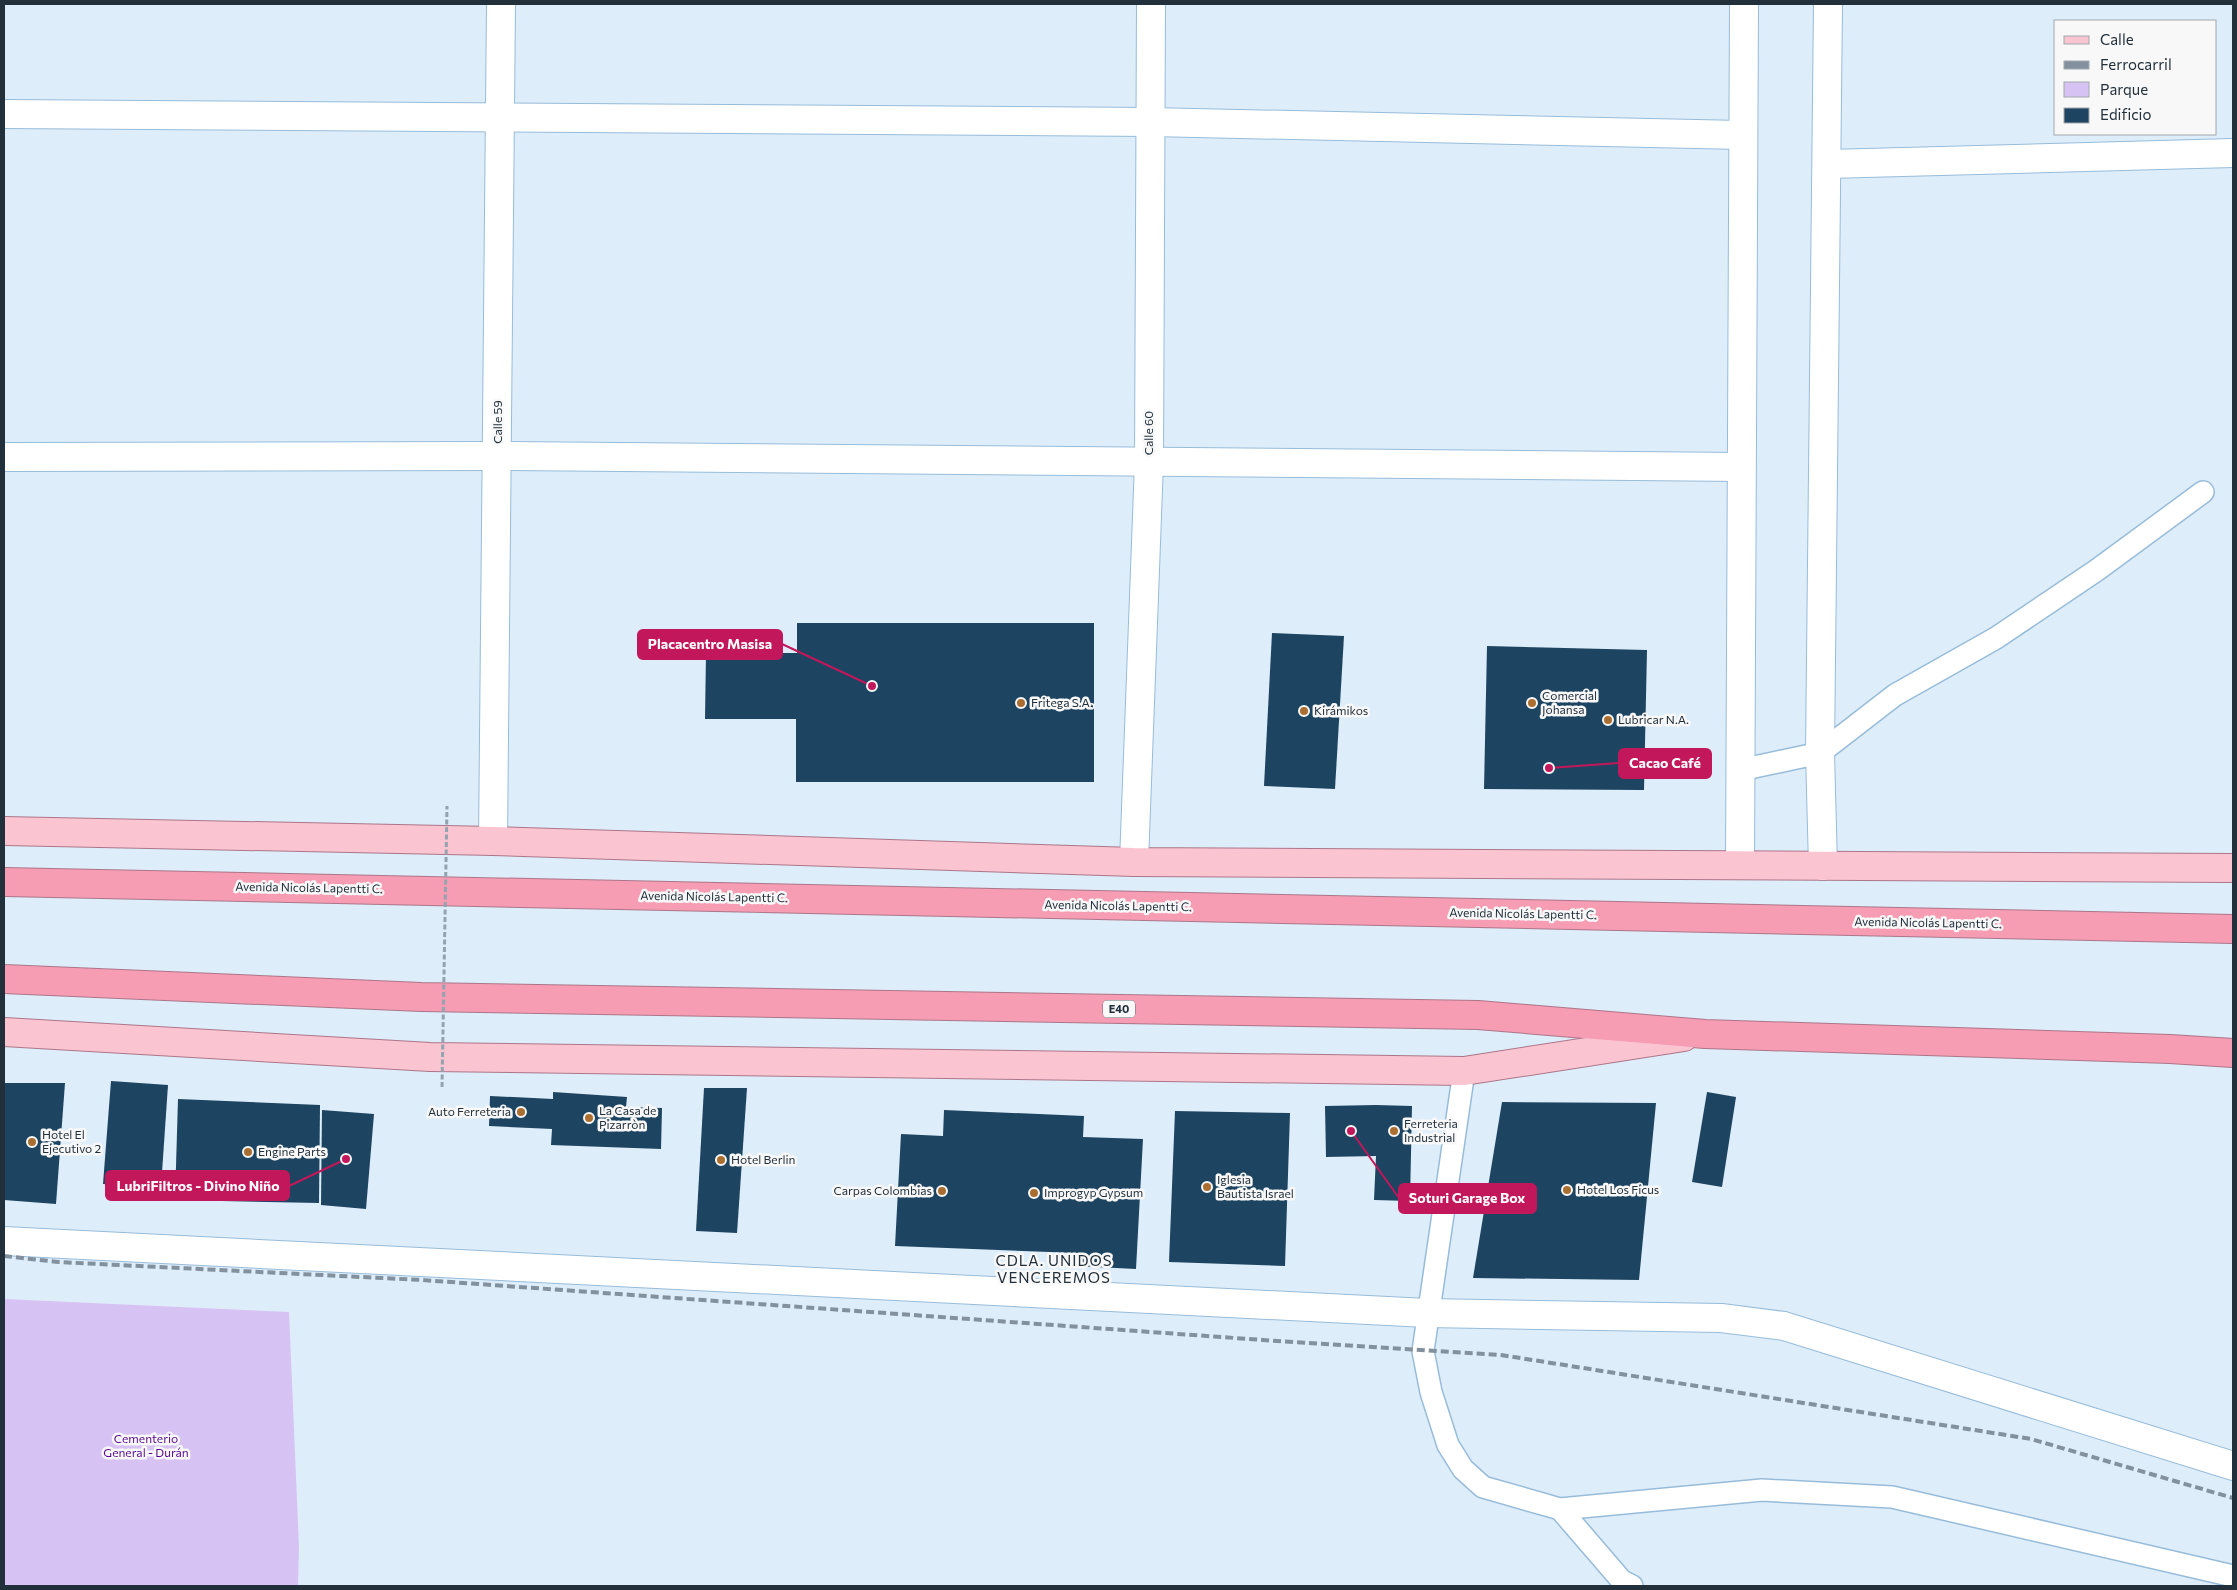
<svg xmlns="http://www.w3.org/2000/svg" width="2237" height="1590" font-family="Commissioner,sans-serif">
<rect width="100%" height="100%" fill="#deedfa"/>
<!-- green -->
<path fill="#d6c3f3" d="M 4,1299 L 289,1312 L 299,1547 L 298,1586 L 4,1586 Z"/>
<!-- building -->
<g fill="#1d4460">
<path d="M 797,623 L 1094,623 L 1094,782 L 796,782 L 796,719 L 705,719 L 706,653 L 797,653 Z"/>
<path d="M 1272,633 L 1344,636 L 1335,789 L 1264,786 Z"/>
<path d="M 1487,646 L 1647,650 L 1644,790 L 1484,789 Z"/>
<path d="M 111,1081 L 168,1085 L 161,1187 L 103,1184 Z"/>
<path d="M 4,1083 L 65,1083 L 56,1204 L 4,1200 Z"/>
<path d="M 704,1088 L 747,1088 L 737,1233 L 696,1231 Z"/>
<path d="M 553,1092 L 627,1097 L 626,1107 L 662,1108 L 661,1149 L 551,1145 L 552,1129 L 489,1126 L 490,1096 L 553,1099 Z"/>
<path d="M 1707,1092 L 1736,1097 L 1722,1187 L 1692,1182 Z"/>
<path d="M 178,1099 L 320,1105 L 319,1203 L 175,1200 Z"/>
<path d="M 1502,1102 L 1656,1103 L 1639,1280 L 1473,1278 Z"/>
<path d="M 1376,1105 L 1412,1106 L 1410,1201 L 1374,1200 L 1376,1156 L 1326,1157 L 1325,1106 Z"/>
<path d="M 322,1110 L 374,1114 L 366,1209 L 321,1205 Z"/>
<path d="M 944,1110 L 1084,1116 L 1083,1137 L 1143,1139 L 1136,1269 L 1076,1266 L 1077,1253 L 895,1246 L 901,1134 L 943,1136 Z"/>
<path d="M 1175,1111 L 1290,1113 L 1285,1266 L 1169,1262 Z"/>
</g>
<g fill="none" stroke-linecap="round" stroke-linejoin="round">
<!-- lane casing -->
<g stroke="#97bcda" stroke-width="24">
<g id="lane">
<path d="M 1740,770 L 1820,753 L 1895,695 L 1996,638 L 2097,570 L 2203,492"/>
<path d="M 1464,1071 L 1423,1351 L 1431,1392 L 1448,1445 L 1463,1469 L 1483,1487 L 1560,1509 L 1762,1490 L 1892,1497 L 2233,1576"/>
<path d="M 1560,1509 L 1622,1581 L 1632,1586"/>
</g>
</g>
<!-- street casing -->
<g stroke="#97bcda" stroke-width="30">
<g id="street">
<path d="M 4,114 L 1151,122 L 1742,135"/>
<path d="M 1828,164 L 2233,153"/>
<path d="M 4,457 L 498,456 L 1741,467"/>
<path d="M 493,841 L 501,4"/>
<path d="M 1134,862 L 1149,463 L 1151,4"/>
<path d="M 4,1241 L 1427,1313 L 1721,1318 L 1784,1326 L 2233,1466"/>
</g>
</g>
<!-- secondary casing -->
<g stroke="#97bcda" stroke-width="30">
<g id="secondary">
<path d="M 1740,865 L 1744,4"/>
<path d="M 1823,866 L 1820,753 L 1828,4"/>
</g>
</g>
<!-- primary casing -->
<g stroke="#ac7689" stroke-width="30">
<g id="primary">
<path d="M 4,831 L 493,841 L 1134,862 L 2233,868"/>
<path d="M 4,1032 L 430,1057 L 1464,1071 L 1684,1037"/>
</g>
</g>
<!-- highway casing -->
<g stroke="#ac7689" stroke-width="30">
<g id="highway">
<path d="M 4,882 L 2233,929"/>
<path d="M 4,979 L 421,997 L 1478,1015 L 1705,1034 L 2170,1049 L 2233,1053"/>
</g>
</g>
<!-- lane -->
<use href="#lane" stroke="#fff" stroke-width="21"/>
<!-- street -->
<use href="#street" stroke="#fff" stroke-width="28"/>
<!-- secondary -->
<use href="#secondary" stroke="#fff" stroke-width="28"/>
<!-- primary -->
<use href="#primary" stroke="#fac4d1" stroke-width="28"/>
<!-- highway -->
<use href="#highway" stroke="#f69cb3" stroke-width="28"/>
<!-- rail -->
<path stroke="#82919d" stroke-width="4" stroke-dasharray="8 4" stroke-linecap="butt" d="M 4,1256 L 58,1262 L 422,1280 L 1263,1340 L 1501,1355 L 2031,1439 L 2233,1498"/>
<!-- path-bridge -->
<path stroke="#95a3b0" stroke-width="3" stroke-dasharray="5 2.5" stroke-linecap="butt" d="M 442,1087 L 447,806"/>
</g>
<!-- markers -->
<g fill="#ab6e31" stroke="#f8f8f8" stroke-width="2">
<circle cx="1021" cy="703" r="5"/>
<circle cx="1532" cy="703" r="5"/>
<circle cx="1304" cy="711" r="5"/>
<circle cx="1608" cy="720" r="5"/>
<circle cx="521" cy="1112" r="5"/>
<circle cx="589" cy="1118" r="5"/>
<circle cx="1394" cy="1131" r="5"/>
<circle cx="32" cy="1142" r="5"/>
<circle cx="248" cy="1152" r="5"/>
<circle cx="721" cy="1160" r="5"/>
<circle cx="1207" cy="1187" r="5"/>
<circle cx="1567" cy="1190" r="5"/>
<circle cx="942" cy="1191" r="5"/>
<circle cx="1034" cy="1193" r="5"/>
</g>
<g text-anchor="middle" stroke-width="5" stroke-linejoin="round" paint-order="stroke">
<!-- shield labels -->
<rect fill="#f8f8f8" stroke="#626c74" stroke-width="1" x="1103" y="1000.5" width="32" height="17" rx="4"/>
<g font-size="11" font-weight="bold" fill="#22303c">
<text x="1119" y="1013">E40</text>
</g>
<!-- street labels -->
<g font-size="12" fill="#22303c" stroke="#f8f8f8">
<text transform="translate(498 422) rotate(-90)" y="4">Calle 59</text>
<text transform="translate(1149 433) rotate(-90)" y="4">Calle 60</text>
<text transform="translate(309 888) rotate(1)" y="4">Avenida Nicolás Lapentti C.</text>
<text transform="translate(714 897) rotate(1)" y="4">Avenida Nicolás Lapentti C.</text>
<text transform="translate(1118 906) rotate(1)" y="4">Avenida Nicolás Lapentti C.</text>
<text transform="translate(1523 914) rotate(1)" y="4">Avenida Nicolás Lapentti C.</text>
<text transform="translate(1928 923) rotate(1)" y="4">Avenida Nicolás Lapentti C.</text>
</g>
<!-- poi labels -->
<g font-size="12" fill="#22303c" stroke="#f8f8f8" text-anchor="start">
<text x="1542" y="700">Comercial<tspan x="1542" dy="14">Johansa</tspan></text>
<text x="1031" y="707">Fritega S.A.</text>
<text x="1314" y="715">Kirámikos</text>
<text x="1618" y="724">Lubricar N.A.</text>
<text x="599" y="1115">La Casa de<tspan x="599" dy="14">Pizarròn</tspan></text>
<text x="511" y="1116" text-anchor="end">Auto Ferreteria</text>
<text x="1404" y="1128">Ferreteria<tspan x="1404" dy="14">Industrial</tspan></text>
<text x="42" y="1139">Hotel El<tspan x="42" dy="14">Ejecutivo 2</tspan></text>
<text x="258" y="1156">Engine Parts</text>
<text x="731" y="1164">Hotel Berlin</text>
<text x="1217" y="1184">Iglesia<tspan x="1217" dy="14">Bautista Israel</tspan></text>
<text x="1577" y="1194">Hotel Los Ficus</text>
<text x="932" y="1195" text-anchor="end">Carpas Colombias</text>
<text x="1044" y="1197">Improgyp Gypsum</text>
</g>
<!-- park labels -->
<g font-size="12" fill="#590794" stroke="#f8f8f8">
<text x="146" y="1443">Cementerio<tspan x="146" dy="14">General - Durán</tspan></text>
</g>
<!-- quarter labels -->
<g font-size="15" letter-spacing="1" fill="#22303c" stroke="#f8f8f8">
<text x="1054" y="1266">CDLA. UNIDOS<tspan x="1054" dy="17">VENCEREMOS</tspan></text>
</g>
</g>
<!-- callouts -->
<path fill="none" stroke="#c2185b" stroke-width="2" d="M872 686L782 644M1549 768L1619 763M346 1159L289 1186M1351 1131L1399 1198"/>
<g fill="#c2185b" stroke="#f8f8f8" stroke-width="2">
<circle cx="872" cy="686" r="5"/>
<circle cx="1549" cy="768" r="5"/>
<circle cx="346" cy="1159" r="5"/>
<circle cx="1351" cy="1131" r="5"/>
</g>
<g fill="#c2185b" stroke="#c2185b" stroke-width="2">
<rect x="638" y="630" width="144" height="29" rx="5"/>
<rect x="1619" y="749" width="92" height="29" rx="5"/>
<rect x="106" y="1171" width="183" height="29" rx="5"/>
<rect x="1399" y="1184" width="137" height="29" rx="5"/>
</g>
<g font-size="14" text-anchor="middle" font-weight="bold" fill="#fff">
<text x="710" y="649">Placacentro Masisa</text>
<text x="1665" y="768">Cacao Café</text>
<text x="198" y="1191">LubriFiltros - Divino Niño</text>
<text x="1467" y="1203">Soturi Garage Box</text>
</g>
<!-- border -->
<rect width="2237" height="1590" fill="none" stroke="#22303c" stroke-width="10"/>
<!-- legend -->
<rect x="2054" y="20" width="162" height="115" fill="#f8f8f8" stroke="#a2a8ad"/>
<rect x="2064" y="36" width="25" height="8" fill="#fac4d1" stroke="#a2a8ad"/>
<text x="2100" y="45" font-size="15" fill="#22303c">Calle</text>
<rect x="2064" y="61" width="25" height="8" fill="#82919d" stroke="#a2a8ad"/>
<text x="2100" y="70" font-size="15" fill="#22303c">Ferrocarril</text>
<rect x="2064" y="82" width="25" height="15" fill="#d6c3f3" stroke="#a2a8ad"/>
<text x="2100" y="95" font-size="15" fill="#22303c">Parque</text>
<rect x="2064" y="108" width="25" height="15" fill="#1d4460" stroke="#a2a8ad"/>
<text x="2100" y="120" font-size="15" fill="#22303c">Edificio</text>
</svg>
